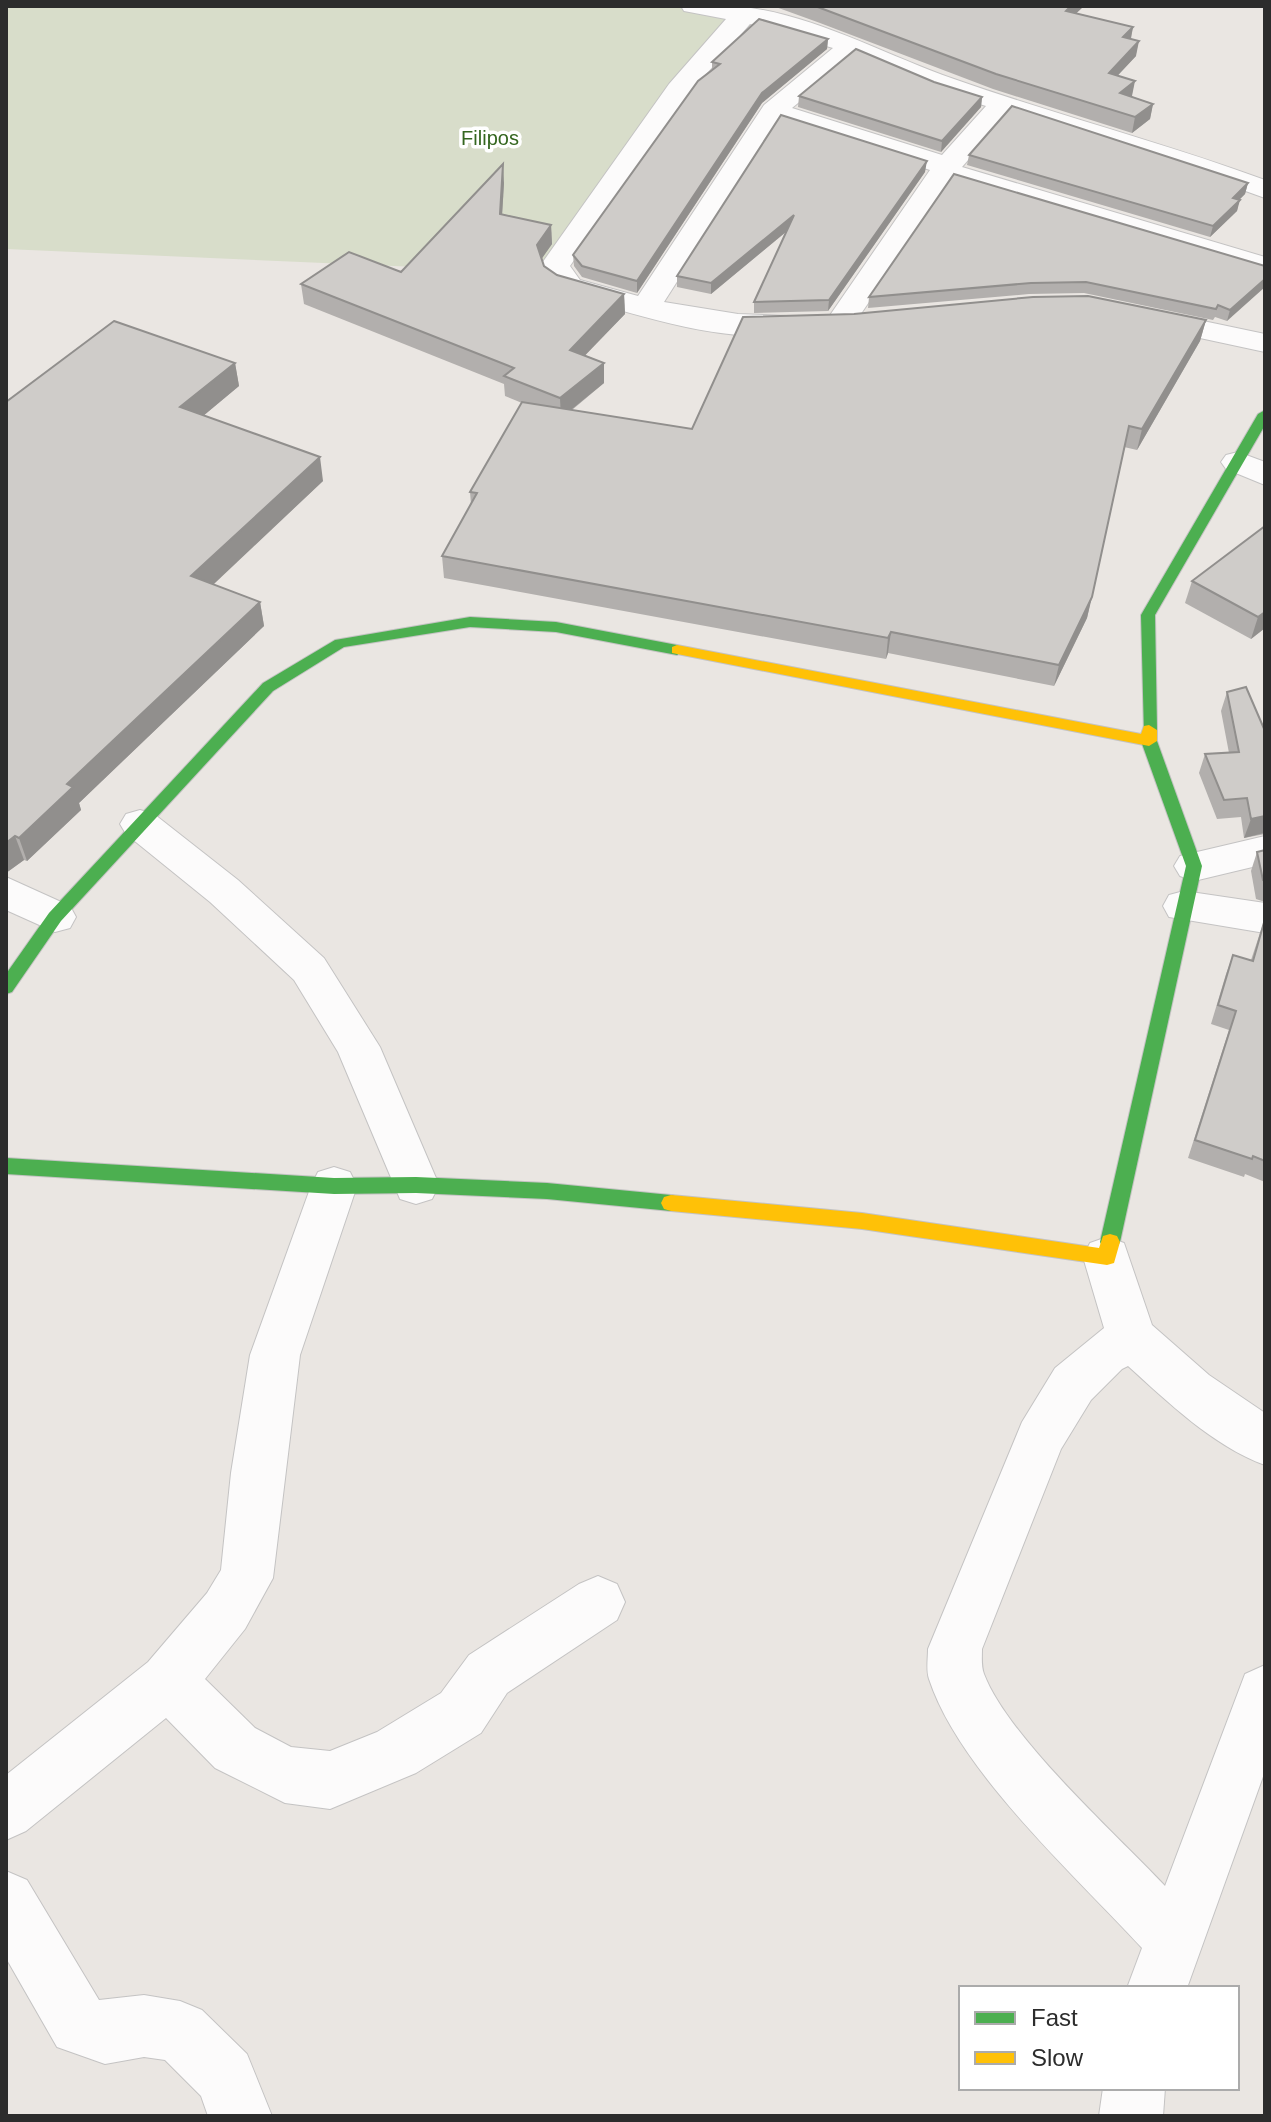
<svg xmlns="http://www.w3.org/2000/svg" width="1271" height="2122" font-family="Arial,sans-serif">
<rect width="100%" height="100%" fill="#eae6e2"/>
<!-- cemetery -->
<path fill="#d8ddca" d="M 6,6 L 709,6 L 741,27 L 553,273 L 6,249 Z"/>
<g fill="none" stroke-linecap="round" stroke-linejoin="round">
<!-- street casing -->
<g stroke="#c4c3c3" stroke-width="2">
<g id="street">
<path d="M 681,6 C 699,6 717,4 735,6 C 812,13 882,54 954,79 C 1056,115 1162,142 1265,180 L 1265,198 L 1162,161 L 1009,113 L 962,167 L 1265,257 L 1265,275 L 951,181 L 852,327 L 830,327 L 826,321 L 930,170 L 779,122 L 664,302 L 738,314 L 811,317 L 815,324 L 811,331 C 734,350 633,313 558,292 L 547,283 L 540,266 L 669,84 L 726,19 L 684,11 ZM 750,24 L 833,48 L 764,105 L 638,296 L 580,280 L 570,266 L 687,96 ZM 855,56 L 934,90 L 986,106 L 942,155 L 792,108 Z"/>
<path d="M 1146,309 L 1265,334 L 1265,352 L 1135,324 L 1131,318 L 1135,312 Z"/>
<path d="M 1238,452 L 1265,462 L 1265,485 L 1226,469 L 1221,462 L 1226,455 Z"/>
<path d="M 140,810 L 154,814 L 238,880 L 324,958 L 380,1047 L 439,1185 L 432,1199 L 416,1204 L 400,1199 L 338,1052 L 294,980 L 210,902 L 126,834 L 120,824 L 126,814 Z"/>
<path d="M 1265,836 L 1265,864 L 1194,881 L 1180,876 L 1174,866 L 1180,856 Z"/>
<path d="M 6,877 L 70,906 L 76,917 L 70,928 L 55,932 L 6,910 Z"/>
<path d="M 1184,891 L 1265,903 L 1265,933 L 1169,917 L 1163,906 L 1169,895 Z"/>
<path d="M 334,1167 L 350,1172 L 357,1186 L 300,1355 L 273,1578 L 245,1629 L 205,1679 L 255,1728 L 291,1747 L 330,1751 L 377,1732 L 441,1693 L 469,1655 L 579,1584 L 598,1576 L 617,1584 L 625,1602 L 617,1620 L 507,1693 L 481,1733 L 416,1773 L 330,1809 L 285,1803 L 215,1768 L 166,1718 L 26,1831 L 6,1840 L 6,1775 L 148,1662 L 207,1593 L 221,1570 L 231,1473 L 250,1355 L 311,1186 L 318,1172 Z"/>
<path d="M 1107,1237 L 1124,1243 L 1152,1325 L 1209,1375 L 1265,1413 L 1265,1465 C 1213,1446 1168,1402 1128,1366 L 1122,1369 L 1091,1400 L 1061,1449 L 982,1649 C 982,1657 981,1666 984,1674 C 1008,1737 1116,1834 1165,1886 L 1245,1674 L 1265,1665 L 1265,1771 L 1187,1988 L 1127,1988 L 1142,1948 C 1076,1876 959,1771 929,1679 C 926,1670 928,1659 928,1649 L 1022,1422 L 1055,1368 L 1104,1328 L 1083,1257 L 1090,1243 Z"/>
<path d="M 6,1871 L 27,1880 L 99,2000 L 144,1995 L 180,2001 L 202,2010 L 247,2054 L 272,2116 L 208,2116 L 201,2096 L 165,2060 L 144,2057 L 105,2064 L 57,2047 L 6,1958 Z"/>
<path d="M 1103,2088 L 1165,2088 L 1163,2116 L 1099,2116 Z"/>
</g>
</g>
<!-- fast casing -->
<g stroke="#c4c3c3" stroke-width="2">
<g id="fast">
<path d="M 1265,410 L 1265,425 L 1155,615 L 1157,730 L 1149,735 L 1144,734 L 1141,615 L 1258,414 Z"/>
<path d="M 470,617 L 556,622 L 677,645 L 684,650 L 677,655 L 556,632 L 470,627 L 344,647 L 273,691 L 61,921 L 12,992 L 6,994 L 6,974 L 49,913 L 263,683 L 335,640 Z"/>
<path d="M 1149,736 L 1157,741 L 1202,866 L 1120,1242 L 1117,1248 L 1110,1250 L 1103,1248 L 1100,1242 L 1186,866 L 1141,741 Z"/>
<path d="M 6,1158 L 334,1178 L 416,1177 L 547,1183 L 671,1195 L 678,1197 L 681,1203 L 678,1209 L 671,1211 L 547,1199 L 416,1193 L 334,1194 L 6,1174 Z"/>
</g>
</g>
<!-- slow casing -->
<g stroke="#c4c3c3" stroke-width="2">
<g id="slow">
<path d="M 677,645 L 1141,734 L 1144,726 L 1149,725 L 1157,730 L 1157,741 L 1149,746 L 672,653 L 672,647 Z"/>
<path d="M 671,1195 L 862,1213 L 1099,1248 L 1103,1236 L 1110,1234 L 1117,1236 L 1120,1242 L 1114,1263 L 1107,1265 L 862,1229 L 671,1211 L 664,1209 L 661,1203 L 664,1197 Z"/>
</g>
</g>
<!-- street -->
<use href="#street" fill="#fcfbfb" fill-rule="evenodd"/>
<!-- fast -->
<use href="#fast" fill="#4caf50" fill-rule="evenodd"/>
<!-- slow -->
<use href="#slow" fill="#ffc107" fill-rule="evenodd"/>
</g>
<!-- wall -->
<g fill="#b2afad">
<path d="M 773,6 L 1084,6 L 1076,13 L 1133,27 L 1131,39 L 1136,56 L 1118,75 L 1132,96 L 1131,96 L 1153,104 L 1150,119 L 1132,133 L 993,89 L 820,23 Z"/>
<path d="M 828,39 L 827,49 L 762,103 L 637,293 L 582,277 L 574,266 L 573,255 L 712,70 L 712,62 Z"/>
<path d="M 934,82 L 982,97 L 981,107 L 941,152 L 798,107 L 799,96 Z"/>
<path d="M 969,155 L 1248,183 L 1245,194 L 1239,200 L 1237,211 L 1210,237 L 967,165 Z"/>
<path d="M 925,172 L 828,311 L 754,313 L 754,302 L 786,232 L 711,294 L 677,287 L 677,276 Z"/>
<path d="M 954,174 L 1265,266 L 1227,321 L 1215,317 L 1213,320 L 1084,293 L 1029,294 L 868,308 L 869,297 Z"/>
<path d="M 504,183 L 502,214 L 551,225 L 552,244 L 542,258 L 544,266 L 557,275 L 624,294 L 625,314 L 585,355 L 604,363 L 604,383 L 572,410 L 692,429 L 1206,320 L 1200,341 L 1137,450 L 1124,447 L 1087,618 L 1054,686 L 888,653 L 886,659 L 444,578 L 442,556 L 471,504 L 470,492 L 522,403 L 505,396 L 504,384 L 304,304 L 301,284 L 401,272 Z"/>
<path d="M 235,363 L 239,386 L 203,416 L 323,481 L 213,584 L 260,602 L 264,626 L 79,803 L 81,810 L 27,861 L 24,860 L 6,873 L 6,402 Z"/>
<path d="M 1265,526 L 1265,628 L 1251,639 L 1185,603 L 1192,581 Z"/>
<path d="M 1227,692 L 1265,731 L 1265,834 L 1244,838 L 1241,817 L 1217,819 L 1199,773 L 1205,754 L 1229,753 L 1221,711 Z"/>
<path d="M 1265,850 L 1265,902 L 1256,899 L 1251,871 L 1257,852 Z"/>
<path d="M 1265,918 L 1265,1182 L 1245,1174 L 1244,1177 L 1188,1158 L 1229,1030 L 1211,1024 L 1226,974 L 1233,955 L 1251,960 Z"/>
</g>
<!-- shaded-wall -->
<g fill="#918f8d">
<path d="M 1071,6 L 1084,6 L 1064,25 L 1066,11 Z"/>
<path d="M 1133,27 L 1130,42 L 1123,37 Z"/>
<path d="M 828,39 L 827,49 L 762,103 L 637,293 L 637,281 L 762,93 Z"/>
<path d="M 1139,41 L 1136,56 L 1106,88 L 1109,73 Z"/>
<path d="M 1135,81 L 1132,96 L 1117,108 L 1120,93 Z"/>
<path d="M 982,97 L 981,107 L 941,152 L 942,141 Z"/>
<path d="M 1153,104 L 1150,119 L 1132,133 L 1135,117 Z"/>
<path d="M 927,161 L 925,172 L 828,311 L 829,300 Z"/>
<path d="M 503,164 L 504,183 L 501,233 L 500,214 Z"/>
<path d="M 1248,183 L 1245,194 L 1230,209 L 1233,198 Z"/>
<path d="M 1240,200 L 1237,211 L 1210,237 L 1213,226 Z"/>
<path d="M 794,215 L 793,226 L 711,294 L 711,283 Z"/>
<path d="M 551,225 L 552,244 L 538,264 L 537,245 Z"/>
<path d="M 1265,279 L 1265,287 L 1227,321 L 1230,310 Z"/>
<path d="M 624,294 L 625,314 L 571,370 L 570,350 Z"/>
<path d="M 1206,320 L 1200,341 L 1137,450 L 1142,429 Z"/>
<path d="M 235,363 L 239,386 L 185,431 L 180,407 Z"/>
<path d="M 604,363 L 604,383 L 561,418 L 560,398 Z"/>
<path d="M 320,457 L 323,481 L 197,600 L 191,576 Z"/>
<path d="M 1092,597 L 1087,618 L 1054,686 L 1059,665 Z"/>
<path d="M 260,602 L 264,626 L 79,803 L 81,810 L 27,861 L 19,838 L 67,784 Z"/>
<path d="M 1265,612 L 1265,628 L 1251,639 L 1258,617 Z"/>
<path d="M 891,632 L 888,653 L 886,659 L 888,638 Z"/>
<path d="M 1265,816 L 1264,833 L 1244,838 L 1251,819 Z"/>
<path d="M 15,836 L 24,860 L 6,873 L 6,843 Z"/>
</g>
<!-- building -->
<g fill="#cfccc9" stroke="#918f8d" stroke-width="2">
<path d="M 815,6 L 1071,6 L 1066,11 L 1133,27 L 1123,37 L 1139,41 L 1109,73 L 1135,81 L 1120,93 L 1153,104 L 1135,117 L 996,74 Z"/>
<path d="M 759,19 L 828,39 L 762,93 L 637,281 L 582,266 L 573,255 L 698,81 L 720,64 L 712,62 Z"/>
<path d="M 856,49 L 934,82 L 982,97 L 942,141 L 799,96 Z"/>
<path d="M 1012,106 L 1248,183 L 1233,198 L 1240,200 L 1213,226 L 969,155 Z"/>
<path d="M 781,115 L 927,161 L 829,300 L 754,302 L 794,215 L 711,283 L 677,276 Z"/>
<path d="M 503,164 L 500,214 L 551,225 L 537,245 L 544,266 L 557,275 L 624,294 L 570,350 L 604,363 L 560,398 L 504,376 L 514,368 L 301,284 L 349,252 L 401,272 Z"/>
<path d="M 954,174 L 1265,266 L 1265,279 L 1230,310 L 1218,305 L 1216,309 L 1086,282 L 1031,283 L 869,297 Z"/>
<path d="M 1088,296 L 1206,320 L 1142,429 L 1129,426 L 1092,597 L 1059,665 L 891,632 L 888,638 L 442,556 L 477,493 L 470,492 L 522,402 L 692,429 L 743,317 L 854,314 L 1033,297 Z"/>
<path d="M 114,321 L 235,363 L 180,407 L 320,457 L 191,576 L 260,602 L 67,784 L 73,787 L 19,838 L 15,836 L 6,843 L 6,402 Z"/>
<path d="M 1265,526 L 1265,612 L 1258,617 L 1192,581 Z"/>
<path d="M 1246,687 L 1265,731 L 1265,816 L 1251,819 L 1247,798 L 1224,800 L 1205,754 L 1239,752 L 1227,692 Z"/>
<path d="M 1265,850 L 1265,881 L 1263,880 L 1257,852 Z"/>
<path d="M 1265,919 L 1265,1161 L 1253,1156 L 1252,1159 L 1195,1140 L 1236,1011 L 1218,1005 L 1233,955 L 1253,961 Z"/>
</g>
<g text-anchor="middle" stroke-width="7" stroke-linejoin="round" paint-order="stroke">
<!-- far-park labels -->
<g font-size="20" fill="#34661f" stroke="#fff">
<text x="490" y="145">Filipos</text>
</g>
</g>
<!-- border -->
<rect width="1271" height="2122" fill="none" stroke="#2c2c2c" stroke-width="16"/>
<!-- legend -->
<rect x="959" y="1986" width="280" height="104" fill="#ffffff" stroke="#ababab" stroke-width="2"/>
<rect x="975" y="2012" width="40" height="12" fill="#4caf50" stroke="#ababab" stroke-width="2"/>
<text x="1031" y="2026" font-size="24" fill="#2c2c2c">Fast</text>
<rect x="975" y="2052" width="40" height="12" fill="#ffc107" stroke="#ababab" stroke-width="2"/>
<text x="1031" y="2066" font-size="24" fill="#2c2c2c">Slow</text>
</svg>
